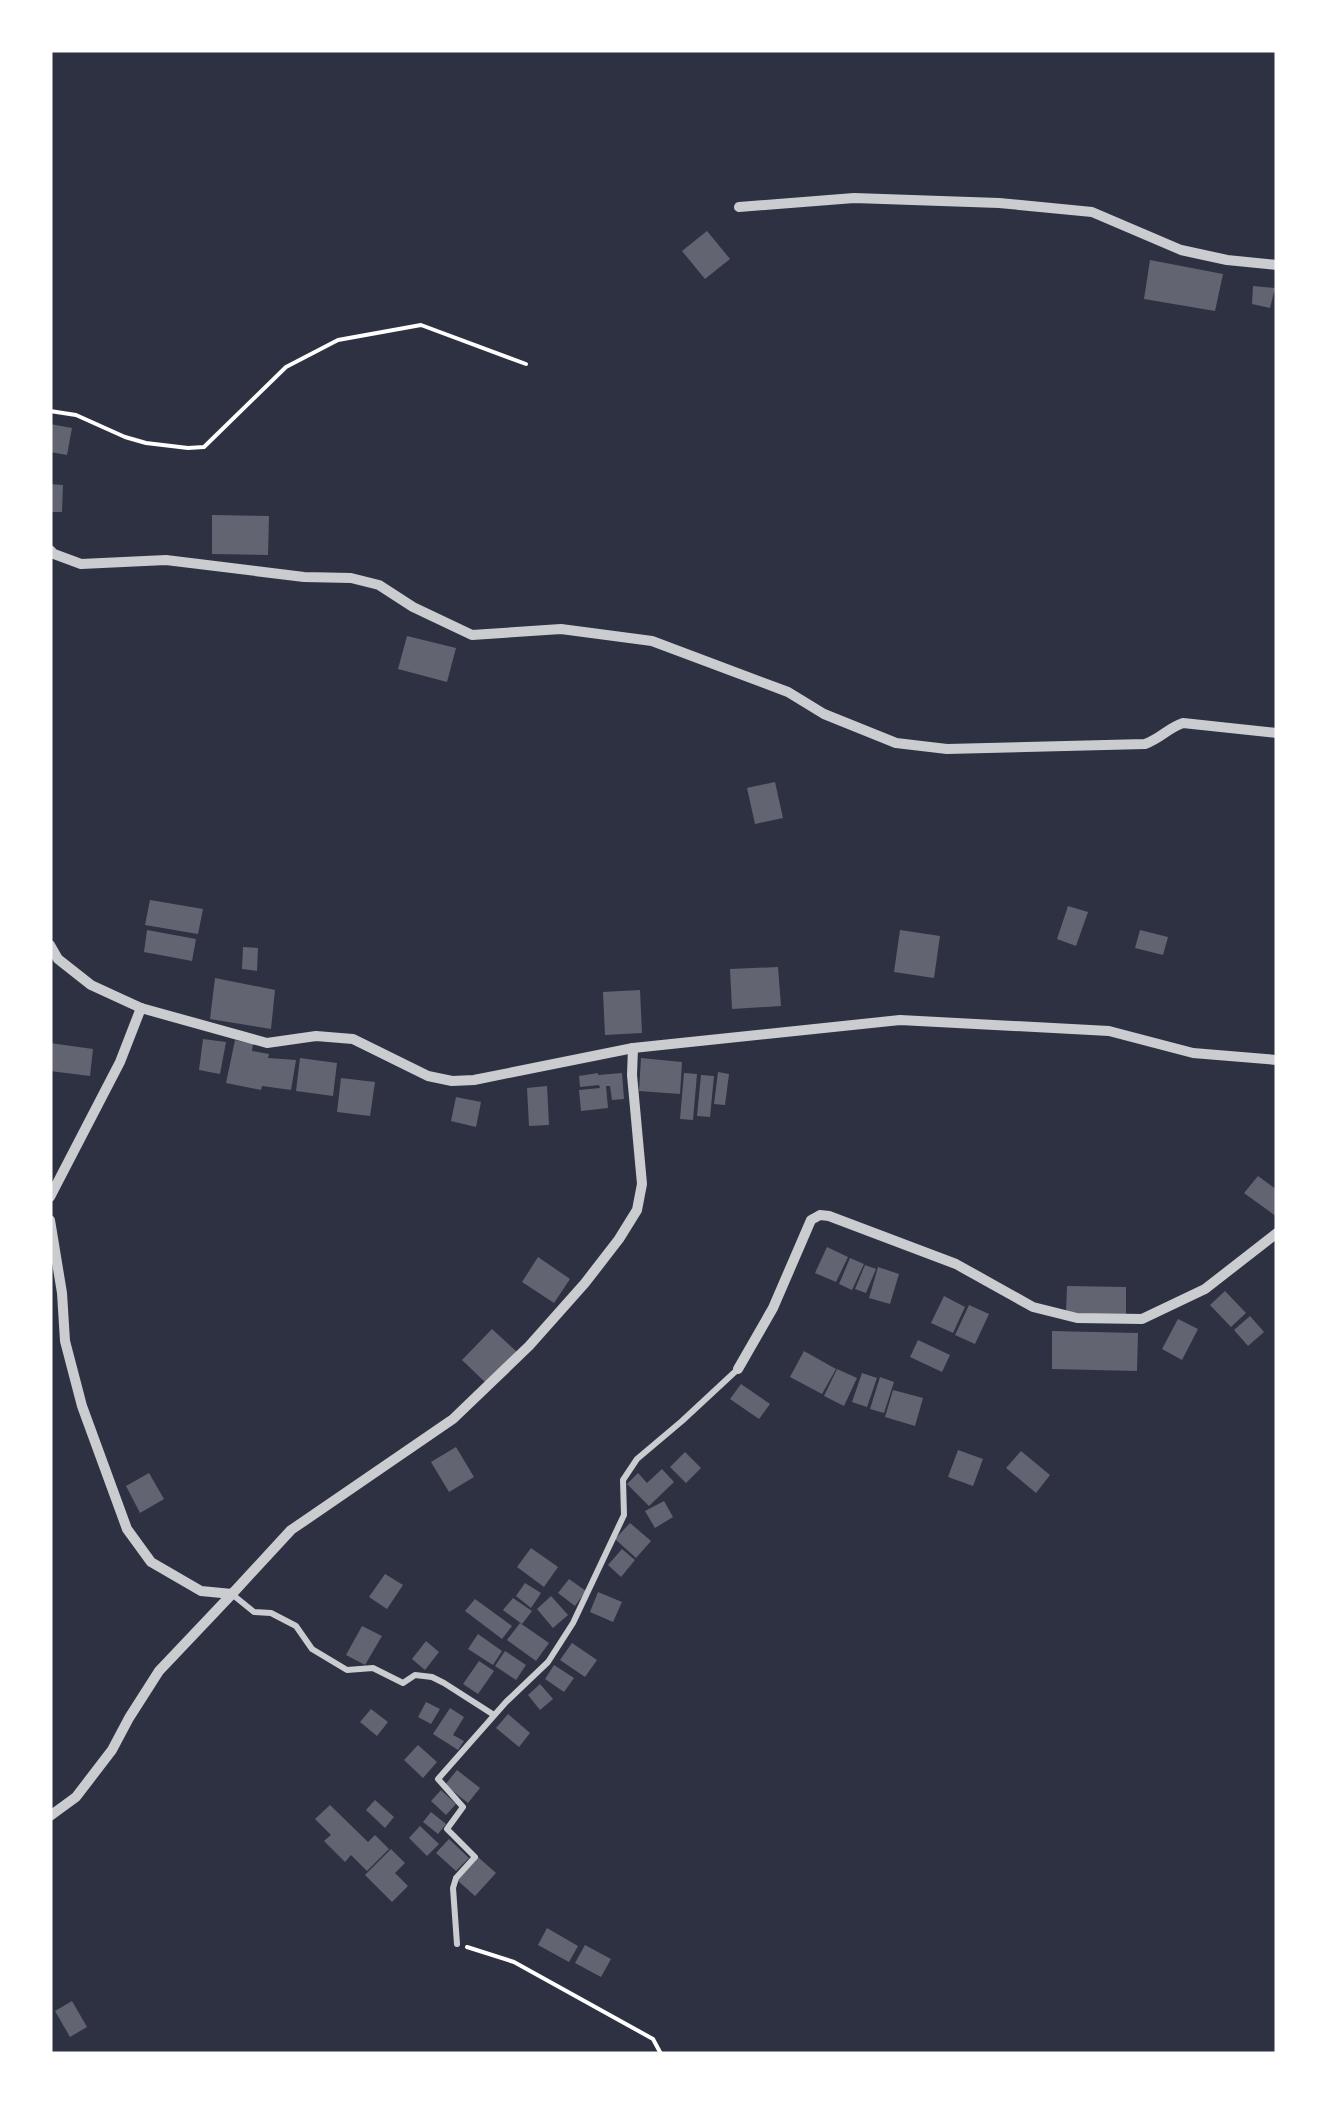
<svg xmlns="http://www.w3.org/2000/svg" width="1327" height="2104" font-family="'Archivo Narrow',sans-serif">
<rect width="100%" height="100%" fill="#2d3142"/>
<!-- building -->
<g fill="#626471">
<path d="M 707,231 L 730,259 L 705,279 L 682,251 Z"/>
<path d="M 1150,260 L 1223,274 L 1215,311 L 1144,299 Z"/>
<path d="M 1253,286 L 1275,288 L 1270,308 L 1252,304 Z"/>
<path d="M 50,424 L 72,428 L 67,455 L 50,452 Z"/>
<path d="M 50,484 L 63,485 L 62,512 L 50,512 Z"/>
<path d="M 212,515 L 269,516 L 268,555 L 212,554 Z"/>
<path d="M 407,636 L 456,648 L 447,682 L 398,669 Z"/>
<path d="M 775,782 L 783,818 L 755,824 L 747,788 Z"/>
<path d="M 150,900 L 203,909 L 198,934 L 145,925 Z"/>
<path d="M 1068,906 L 1088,912 L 1076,946 L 1057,939 Z"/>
<path d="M 147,930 L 196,939 L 192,961 L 144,952 Z"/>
<path d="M 900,930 L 940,936 L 934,978 L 894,972 Z"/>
<path d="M 1140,930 L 1168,937 L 1163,955 L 1135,948 Z"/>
<path d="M 243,947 L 258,948 L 257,971 L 242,969 Z"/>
<path d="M 778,967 L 781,1006 L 732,1009 L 730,969 Z"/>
<path d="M 215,978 L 275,990 L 271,1029 L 210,1019 Z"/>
<path d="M 640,990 L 642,1033 L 605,1035 L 603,992 Z"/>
<path d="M 203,1039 L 226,1042 L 220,1074 L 199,1070 Z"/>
<path d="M 235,1040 L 253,1044 L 252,1051 L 269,1054 L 268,1058 L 296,1060 L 291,1090 L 262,1086 L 261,1090 L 226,1083 Z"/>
<path d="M 50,1043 L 93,1049 L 90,1076 L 50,1071 Z"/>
<path d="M 300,1058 L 337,1063 L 333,1096 L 296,1091 Z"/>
<path d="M 641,1058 L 682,1062 L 680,1094 L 639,1091 Z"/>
<path d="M 718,1072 L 729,1074 L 725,1105 L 714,1104 Z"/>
<path d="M 598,1073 L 598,1075 L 622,1073 L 624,1099 L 612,1100 L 610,1086 L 606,1086 L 608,1108 L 581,1111 L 579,1090 L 600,1088 L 599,1085 L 580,1087 L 579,1076 Z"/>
<path d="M 684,1073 L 697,1074 L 693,1120 L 680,1119 Z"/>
<path d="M 701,1075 L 714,1076 L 710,1117 L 697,1116 Z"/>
<path d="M 341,1078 L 375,1082 L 370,1116 L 337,1112 Z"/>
<path d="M 547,1086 L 549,1125 L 529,1126 L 527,1088 Z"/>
<path d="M 456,1097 L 481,1102 L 476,1127 L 451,1121 Z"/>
<path d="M 1258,1176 L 1277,1190 L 1277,1217 L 1244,1193 Z"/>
<path d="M 827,1247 L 848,1257 L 836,1282 L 815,1273 Z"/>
<path d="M 538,1257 L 570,1279 L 554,1303 L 522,1282 Z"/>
<path d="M 850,1258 L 864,1264 L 852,1290 L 839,1284 Z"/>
<path d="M 865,1265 L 876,1269 L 866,1293 L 855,1289 Z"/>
<path d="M 878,1267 L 899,1274 L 890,1304 L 869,1298 Z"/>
<path d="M 1067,1286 L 1126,1287 L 1126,1314 L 1066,1314 Z"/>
<path d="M 1225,1291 L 1246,1313 L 1231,1327 L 1210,1305 Z"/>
<path d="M 944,1296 L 965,1307 L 953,1333 L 931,1323 Z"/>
<path d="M 969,1305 L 989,1314 L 975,1344 L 955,1335 Z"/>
<path d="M 1250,1316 L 1264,1332 L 1248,1346 L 1234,1330 Z"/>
<path d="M 1178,1319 L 1198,1329 L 1182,1360 L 1162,1349 Z"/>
<path d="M 492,1329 L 517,1352 L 487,1384 L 462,1360 Z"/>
<path d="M 1052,1331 L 1138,1333 L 1137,1371 L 1052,1369 Z"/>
<path d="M 918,1340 L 950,1355 L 942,1372 L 910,1357 Z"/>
<path d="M 804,1351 L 836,1369 L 822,1394 L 790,1377 Z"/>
<path d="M 837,1369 L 857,1378 L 844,1406 L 824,1396 Z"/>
<path d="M 862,1373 L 877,1378 L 867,1407 L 852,1402 Z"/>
<path d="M 880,1377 L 894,1382 L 884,1413 L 870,1409 Z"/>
<path d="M 741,1384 L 770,1404 L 759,1419 L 730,1399 Z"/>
<path d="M 893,1390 L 923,1398 L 915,1426 L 885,1417 Z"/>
<path d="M 456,1447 L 474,1477 L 449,1492 L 431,1462 Z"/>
<path d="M 958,1450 L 983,1459 L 973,1486 L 948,1477 Z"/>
<path d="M 1021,1451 L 1050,1475 L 1036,1493 L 1006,1468 Z"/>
<path d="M 685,1452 L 701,1468 L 686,1483 L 670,1467 Z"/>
<path d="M 662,1469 L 674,1482 L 649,1506 L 627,1484 L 638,1473 L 647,1483 Z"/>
<path d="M 149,1473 L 164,1499 L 140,1513 L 126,1486 Z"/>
<path d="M 664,1501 L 673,1517 L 655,1528 L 645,1511 Z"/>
<path d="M 630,1523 L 651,1541 L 636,1558 L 615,1539 Z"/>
<path d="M 531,1548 L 558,1567 L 544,1587 L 517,1567 Z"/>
<path d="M 622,1549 L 635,1560 L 621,1577 L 608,1565 Z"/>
<path d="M 385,1574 L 403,1585 L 387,1609 L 369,1597 Z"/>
<path d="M 569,1579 L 586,1591 L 575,1606 L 558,1593 Z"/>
<path d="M 525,1583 L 541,1593 L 531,1608 L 516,1596 Z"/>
<path d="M 598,1592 L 622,1602 L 613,1622 L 590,1612 Z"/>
<path d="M 551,1596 L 568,1615 L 553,1628 L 537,1609 Z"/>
<path d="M 513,1598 L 532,1611 L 522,1624 L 503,1610 Z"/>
<path d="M 475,1599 L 512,1626 L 502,1639 L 465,1611 Z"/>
<path d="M 520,1623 L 549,1643 L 536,1661 L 507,1640 Z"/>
<path d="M 362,1626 L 382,1636 L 365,1665 L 346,1655 Z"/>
<path d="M 478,1634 L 502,1651 L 493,1665 L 468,1649 Z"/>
<path d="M 426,1641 L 439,1652 L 425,1670 L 412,1659 Z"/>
<path d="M 572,1643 L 597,1660 L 585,1677 L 560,1660 Z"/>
<path d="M 505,1651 L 526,1665 L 516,1680 L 495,1666 Z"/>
<path d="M 479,1661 L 494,1671 L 478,1694 L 463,1684 Z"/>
<path d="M 554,1665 L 574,1678 L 564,1692 L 545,1679 Z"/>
<path d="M 540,1684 L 553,1699 L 540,1710 L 528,1695 Z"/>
<path d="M 426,1702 L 440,1709 L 431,1724 L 418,1717 Z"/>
<path d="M 450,1708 L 464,1717 L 453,1735 L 464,1741 L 458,1750 L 433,1734 Z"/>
<path d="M 371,1709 L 388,1722 L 377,1736 L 360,1722 Z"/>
<path d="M 508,1714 L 530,1733 L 519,1747 L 496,1728 Z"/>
<path d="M 418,1745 L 437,1762 L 423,1778 L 404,1760 Z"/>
<path d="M 457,1770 L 480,1788 L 468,1803 L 445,1785 Z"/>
<path d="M 441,1790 L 456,1804 L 446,1815 L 431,1801 Z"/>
<path d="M 375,1800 L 394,1817 L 385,1828 L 366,1810 Z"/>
<path d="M 330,1805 L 368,1842 L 375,1835 L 389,1849 L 367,1871 L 351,1855 L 345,1862 L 324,1841 L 331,1835 L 315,1819 Z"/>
<path d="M 431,1812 L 446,1824 L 438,1834 L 423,1822 Z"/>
<path d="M 420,1826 L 439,1844 L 427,1856 L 409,1838 Z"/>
<path d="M 449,1839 L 469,1858 L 456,1871 L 436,1853 Z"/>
<path d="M 391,1849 L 405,1863 L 395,1873 L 408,1886 L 392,1902 L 365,1875 Z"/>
<path d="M 478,1857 L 496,1873 L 475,1896 L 457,1880 Z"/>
<path d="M 547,1928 L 578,1946 L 569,1962 L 538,1945 Z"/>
<path d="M 585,1945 L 611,1959 L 601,1977 L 575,1963 Z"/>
<path d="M 72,2001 L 87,2027 L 70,2037 L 55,2011 Z"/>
</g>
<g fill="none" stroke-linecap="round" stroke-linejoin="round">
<!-- path -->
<g stroke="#fff" stroke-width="4">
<path d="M 50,411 L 76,415 L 125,437 L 146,443 L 188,448 L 204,447 L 286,367 L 338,340 L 421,325 L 526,364"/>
<path d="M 467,1947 L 514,1962 L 653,2039 L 661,2054"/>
</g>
<!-- service -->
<g stroke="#caccd0" stroke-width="6">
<path d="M 233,1595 L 254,1612 L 271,1613 L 296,1626 L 312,1649 L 347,1670 L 373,1668 L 403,1683 L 415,1675 L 432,1677 L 444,1683 L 494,1715"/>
<path d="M 457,1944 L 453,1888 L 456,1878 L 475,1857 L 447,1829 L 463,1807 L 438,1779 L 506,1702 L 548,1662 L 573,1623 L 624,1515 L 623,1480 L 637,1459 L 682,1421 L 738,1369"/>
</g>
<!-- minor -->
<g stroke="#caccd0" stroke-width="10">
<path d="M 739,207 L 854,198 L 999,203 L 1092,212 L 1181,250 L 1227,260 L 1277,265"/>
<path d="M 50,550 L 54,554 L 81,564 L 166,560 L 304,577 L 351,578 L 379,585 L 413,607 L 472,635 L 561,629 L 652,641 L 788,692 L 824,714 L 896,743 L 947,749 L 1145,744 C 1161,738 1168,728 1183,723 L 1277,733"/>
<path d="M 50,945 L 58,959 L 91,985 L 141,1008 L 267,1043 L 316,1036 L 353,1039 L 428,1076 L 452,1081 L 474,1080 L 633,1048 L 900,1020 L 1109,1031 L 1193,1053 L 1277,1060"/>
<path d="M 50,1197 L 120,1062 L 141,1008"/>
<path d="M 50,1220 L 62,1293 L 65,1341 L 82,1406 L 127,1529 L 151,1562 L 201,1591 L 232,1594 L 291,1530 L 453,1419 L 529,1346 L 585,1283 L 619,1239 L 637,1210 L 642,1184 L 632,1075 L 633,1048"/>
<path d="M 738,1369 L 773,1308 L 811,1220 L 820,1215 L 829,1216 L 956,1264 L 1033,1307 L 1077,1318 L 1142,1319 L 1205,1289 L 1277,1233"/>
<path d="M 50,1816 L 76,1797 L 112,1750 L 129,1718 L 159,1671 L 232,1594"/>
</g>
</g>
<!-- border -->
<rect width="1327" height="2104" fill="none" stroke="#ffffff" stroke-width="105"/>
</svg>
